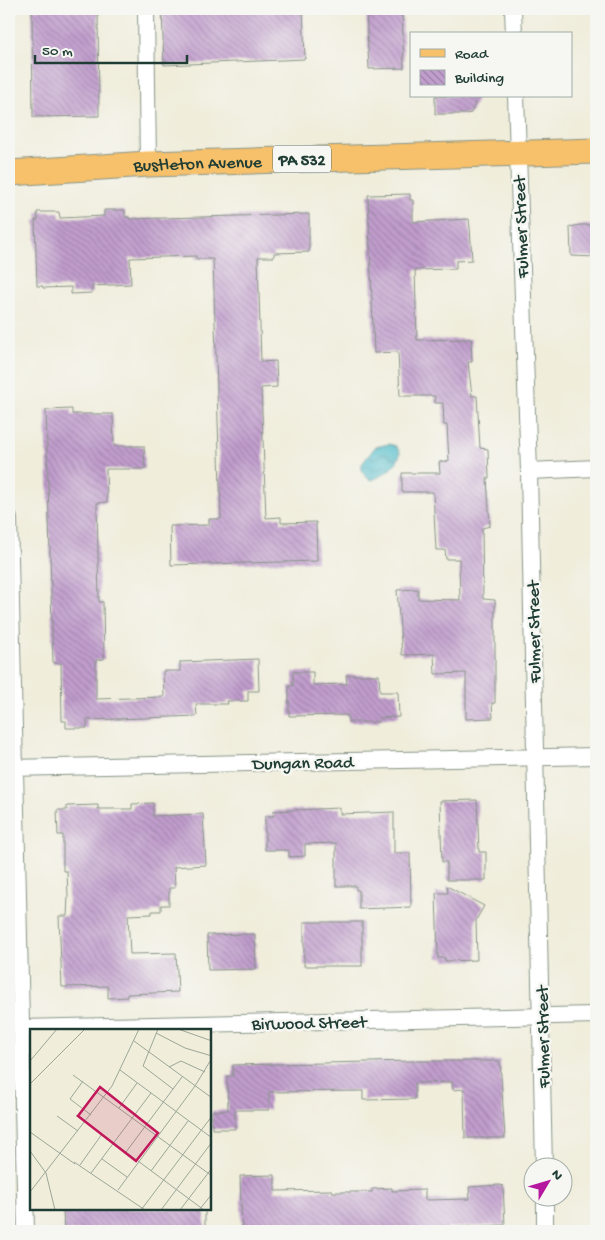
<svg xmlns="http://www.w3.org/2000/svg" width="605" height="1240" font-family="'Gochi Hand',sans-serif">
<defs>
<pattern id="water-waves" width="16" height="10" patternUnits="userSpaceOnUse" patternTransform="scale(1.25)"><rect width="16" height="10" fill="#4ebbc9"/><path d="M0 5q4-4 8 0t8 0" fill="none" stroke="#4099a4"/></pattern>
<pattern id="building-back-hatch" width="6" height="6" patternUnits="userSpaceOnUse" patternTransform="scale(1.25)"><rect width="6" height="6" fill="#c19dcd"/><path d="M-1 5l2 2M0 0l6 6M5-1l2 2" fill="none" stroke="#9c81a7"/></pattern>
</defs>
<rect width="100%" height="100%" fill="#f6f6f2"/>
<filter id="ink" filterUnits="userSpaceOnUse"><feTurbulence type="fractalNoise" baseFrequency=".02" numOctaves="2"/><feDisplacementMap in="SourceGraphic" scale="10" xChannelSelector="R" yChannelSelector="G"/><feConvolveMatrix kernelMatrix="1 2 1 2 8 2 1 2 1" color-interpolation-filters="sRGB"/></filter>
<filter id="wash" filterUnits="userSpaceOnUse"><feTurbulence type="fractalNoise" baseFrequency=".0096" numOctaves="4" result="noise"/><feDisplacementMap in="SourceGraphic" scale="20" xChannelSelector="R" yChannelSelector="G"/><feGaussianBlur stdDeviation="1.12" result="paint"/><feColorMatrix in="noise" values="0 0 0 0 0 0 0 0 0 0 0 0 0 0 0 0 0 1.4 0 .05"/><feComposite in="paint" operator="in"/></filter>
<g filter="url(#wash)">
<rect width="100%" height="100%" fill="#f0eddb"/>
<!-- water -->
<path fill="url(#water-waves)" stroke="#367c7e" d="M 389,444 L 396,446 L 400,452 C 400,464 383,476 372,480 C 364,477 361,472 362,464 L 375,447 Z"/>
<g id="blocks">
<!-- building -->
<g fill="url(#building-back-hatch)">
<path d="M 32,9 L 98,9 L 99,116 L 33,117 Z"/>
<path d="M 162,9 L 303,9 L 305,59 L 164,65 Z"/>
<path d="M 366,9 L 402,9 L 404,68 L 369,69 Z"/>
<path d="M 435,96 L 478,96 L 471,113 L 465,114 L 435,114 Z"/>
<path d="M 410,194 L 410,200 L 413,200 L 413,222 L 469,219 L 470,228 L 472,260 L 456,261 L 456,269 L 415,270 L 417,340 L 471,339 L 472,362 L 468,362 L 472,396 L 477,396 L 480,448 L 488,449 L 489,478 L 487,478 L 490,526 L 482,528 L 483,599 L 495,600 L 495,703 L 492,703 L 493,718 L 466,719 L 466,673 L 435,674 L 434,654 L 402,655 L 397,590 L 418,589 L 418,599 L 460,600 L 459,559 L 446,559 L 445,550 L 436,550 L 433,492 L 402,492 L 402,473 L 440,473 L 439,462 L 449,461 L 447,425 L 444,425 L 443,403 L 435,403 L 435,396 L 400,396 L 398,352 L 374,353 L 368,195 Z"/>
<path d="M 104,210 L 125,210 L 125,217 L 129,217 L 129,219 L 309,214 L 309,252 L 274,253 L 274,257 L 258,257 L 261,362 L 276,361 L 277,387 L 261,388 L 266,518 L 281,517 L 281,523 L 316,522 L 317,561 L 171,565 L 170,526 L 209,525 L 209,519 L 221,519 L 213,259 L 196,259 L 196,256 L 130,258 L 131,284 L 92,286 L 92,293 L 71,294 L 71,287 L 43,288 L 43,286 L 37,286 L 35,220 L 38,220 L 37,212 L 59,212 L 60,218 L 104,216 Z"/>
<path d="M 580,225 L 596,225 L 596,257 L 571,256 L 570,227 Z"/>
<path d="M 72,409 L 72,414 L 113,414 L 114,446 L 144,446 L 145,469 L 106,469 L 107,502 L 97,503 L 99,602 L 103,602 L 104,659 L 96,660 L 96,699 L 164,697 L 163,671 L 180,671 L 180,662 L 258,659 L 259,691 L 248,691 L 248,701 L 227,701 L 228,704 L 196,704 L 197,716 L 89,720 L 87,720 L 87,728 L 66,728 L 66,721 L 62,721 L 61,663 L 53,663 L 46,410 Z"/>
<path d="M 293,672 L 313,672 L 313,685 L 347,684 L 346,675 L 379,675 L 380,692 L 398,692 L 399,717 L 379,718 L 379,722 L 348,722 L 348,715 L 289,716 L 289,686 L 293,686 Z"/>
<path d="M 477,800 L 479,852 L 486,852 L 486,880 L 447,880 L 447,862 L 442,862 L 440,801 Z"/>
<path d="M 153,803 L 153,816 L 203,814 L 206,865 L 174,867 L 175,888 L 169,888 L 169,905 L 161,905 L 161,911 L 152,911 L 152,914 L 128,915 L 130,954 L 176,953 L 178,992 L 127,994 L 127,997 L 108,998 L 108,986 L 62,987 L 59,916 L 67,916 L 68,896 L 67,871 L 63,871 L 63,835 L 58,835 L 57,810 L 67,810 L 67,806 L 98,805 L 98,809 L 132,809 L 132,804 Z"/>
<path d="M 340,808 L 340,814 L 394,812 L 394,853 L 410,853 L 411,907 L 359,909 L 359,890 L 356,890 L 356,886 L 336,886 L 336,843 L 305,844 L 305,856 L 289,857 L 289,850 L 265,850 L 265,816 L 274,816 L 273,811 Z"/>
<path d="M 447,886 L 484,906 L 476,920 L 477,960 L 445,961 L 445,958 L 438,958 L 436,893 L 448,893 Z"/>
<rect x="304" y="922" width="58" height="44"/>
<path d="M 255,934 L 256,969 L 208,970 L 207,935 Z"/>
<path d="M 414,1061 L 500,1061 L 505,1138 L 465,1138 L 464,1089 L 453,1090 L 452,1082 L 415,1083 L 415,1099 L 363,1100 L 363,1091 L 269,1092 L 269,1110 L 235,1110 L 235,1129 L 212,1129 L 212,1111 L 228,1110 L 227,1076 L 233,1076 L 233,1065 Z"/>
<path d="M 275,1175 L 275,1191 L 332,1190 L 332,1192 L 372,1192 L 372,1189 L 392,1188 L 392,1191 L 425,1190 L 425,1200 L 470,1199 L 469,1187 L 500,1185 L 503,1186 L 505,1225 L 447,1228 L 447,1231 L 242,1231 L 240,1176 Z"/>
<path d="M 63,1209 L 205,1209 L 205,1231 L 64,1231 Z"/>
</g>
</g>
</g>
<g filter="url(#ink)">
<use href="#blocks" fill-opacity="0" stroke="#889588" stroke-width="1"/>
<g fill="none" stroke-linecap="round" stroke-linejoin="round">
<!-- street casing -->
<g stroke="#889588" stroke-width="18">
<g id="street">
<path d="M 146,9 L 148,164"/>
<path d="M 513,9 L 514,34"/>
<path d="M 516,96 L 529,471 L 544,1168"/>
<path d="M 529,471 L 596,468"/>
<path d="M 9,518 L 26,1231"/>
<path d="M 9,768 L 596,756"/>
<path d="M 21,1028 L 596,1015"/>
<path d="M 545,1198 L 545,1231"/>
</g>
</g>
<!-- primary casing -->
<g stroke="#889588" stroke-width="27">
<g id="primary">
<path id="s1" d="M 9,173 L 148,164 L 596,151"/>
</g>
</g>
<!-- street -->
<use href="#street" stroke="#fff" stroke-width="16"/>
<!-- primary -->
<use href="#primary" stroke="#f7c06b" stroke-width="25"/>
</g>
</g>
<g text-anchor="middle" stroke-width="5" stroke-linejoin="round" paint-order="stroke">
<!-- shield labels -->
<rect fill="#f6f6f2" stroke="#60746d" stroke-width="1" x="273" y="145.5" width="58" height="27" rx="4"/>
<g font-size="16" font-weight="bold" fill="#1f3d34">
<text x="302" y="165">PA 532</text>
</g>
<!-- street labels -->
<g font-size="18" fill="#1f3d34" stroke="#f6f6f2">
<text dy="6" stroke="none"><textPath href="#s1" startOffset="189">Bustleton Avenue</textPath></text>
<text transform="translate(520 227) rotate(-92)" y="6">Fulmer Street</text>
<text transform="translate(533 632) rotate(-91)" y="6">Fulmer Street</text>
<text transform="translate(303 762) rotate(-1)" y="6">Dungan Road</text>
<text transform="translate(309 1022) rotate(-1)" y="6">Birwood Street</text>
<text transform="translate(542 1037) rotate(-91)" y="6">Fulmer Street</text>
</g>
</g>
<!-- overview -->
<g transform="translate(30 1029)">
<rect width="181" height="181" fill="#f0eddb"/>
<path fill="none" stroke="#9ca798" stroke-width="1" d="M 128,0 L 113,37 L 143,60M 148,0 L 182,12M 126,4 L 155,19 L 182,27M 104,12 L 182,69M 0,32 L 27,0M 139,38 L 151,32 L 175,43M 90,41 L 182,109M 43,46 L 182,147M 53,52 L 40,70 L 61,86M 0,55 L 55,0M 89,79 L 107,54M 46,86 L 174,181M 27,87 L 48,102M 0,103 L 45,135M 0,122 L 16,144 L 25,181M 96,123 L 152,48M 72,130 L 97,148M 44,133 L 115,181M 50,136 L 72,105M 121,142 L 158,92M 61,144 L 121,64M 88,161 L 165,57 L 182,29M 0,163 L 82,57 L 109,0M 111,181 L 182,87M 131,181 L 182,113M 150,181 L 182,139M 169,181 L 182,165"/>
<path fill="#c2185b" fill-opacity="0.15" stroke="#c2185b" stroke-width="2.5" d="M 70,58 L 128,104 L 106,132 L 48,87 Z"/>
<rect width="181" height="181" fill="none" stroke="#1f3d34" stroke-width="2.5"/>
</g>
<!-- margin -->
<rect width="605" height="1240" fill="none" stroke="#f6f6f2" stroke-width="30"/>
<!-- legend -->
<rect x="410" y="32" width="162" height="65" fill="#f6f6f2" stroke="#a0aca6"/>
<rect x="420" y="49" width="25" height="8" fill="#f7c06b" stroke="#a0aca6"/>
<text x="455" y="58" font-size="15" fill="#1f3d34">Road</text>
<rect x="420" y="70" width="25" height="15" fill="url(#building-back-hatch)" stroke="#a0aca6"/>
<text x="455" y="82" font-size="15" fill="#1f3d34">Building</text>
<!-- north arrow -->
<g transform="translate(548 1182) rotate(52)"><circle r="24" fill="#f6f6f2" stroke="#a0aca6"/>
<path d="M0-4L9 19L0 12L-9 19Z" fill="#b5179e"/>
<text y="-8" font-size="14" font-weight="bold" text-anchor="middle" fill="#1f3d34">N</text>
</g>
<!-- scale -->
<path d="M35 55v8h152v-8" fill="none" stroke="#1f3d34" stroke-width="2.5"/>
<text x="42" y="55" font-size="15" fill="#1f3d34" stroke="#f6f6f2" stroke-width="4" paint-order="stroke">50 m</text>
</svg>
